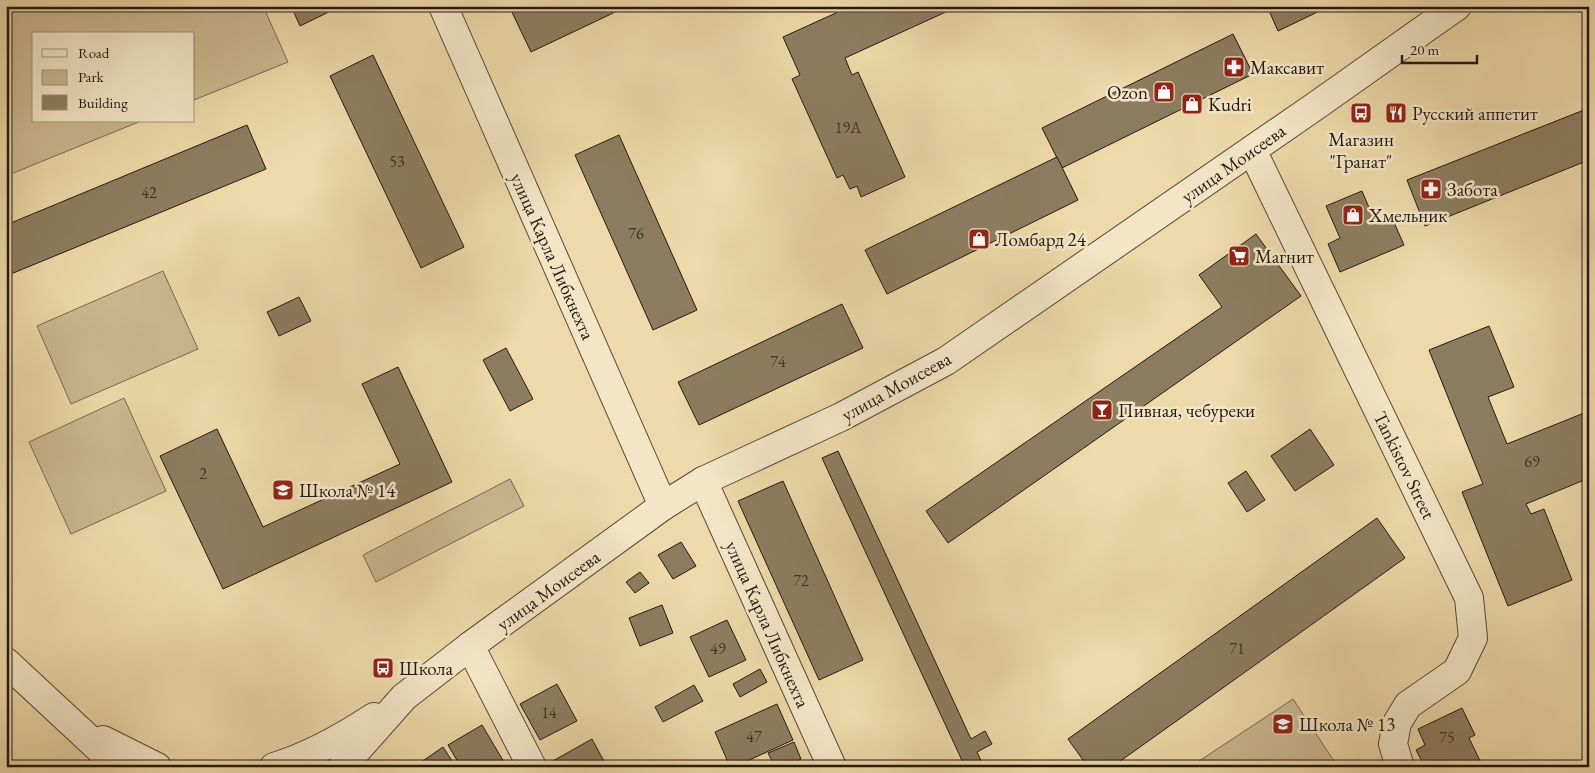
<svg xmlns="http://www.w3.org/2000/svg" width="1595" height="773" font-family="'EB Garamond',serif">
<rect width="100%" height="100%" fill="#edd9a9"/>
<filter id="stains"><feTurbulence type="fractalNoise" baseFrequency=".004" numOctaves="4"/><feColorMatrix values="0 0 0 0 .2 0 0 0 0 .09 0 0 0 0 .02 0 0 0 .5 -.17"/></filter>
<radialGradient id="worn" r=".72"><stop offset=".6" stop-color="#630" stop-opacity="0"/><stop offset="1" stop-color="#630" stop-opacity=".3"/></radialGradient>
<!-- green -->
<g fill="#cbb88f" stroke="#786850">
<path d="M 6,6 L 263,6 L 288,62 L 194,100 L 194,34 L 34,34 L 34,121 L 141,121 L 6,176 Z"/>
<path d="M 163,271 L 198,349 L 71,404 L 37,326 Z"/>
<path d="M 124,398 L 166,491 L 71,534 L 29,442 Z"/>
<path d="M 510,479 L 524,506 L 376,582 L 363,555 Z"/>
<path d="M 1293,699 L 1338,767 L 1190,767 Z"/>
</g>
<!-- building -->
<g fill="#8d7d60" stroke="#241910">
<path d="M 291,6 L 341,6 L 300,26 Z"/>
<path d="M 509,6 L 628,6 L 531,52 Z"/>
<path d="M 959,6 L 845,58 L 852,75 L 858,72 L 905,177 L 861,197 L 857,186 L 850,189 L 843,175 L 837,178 L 792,79 L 800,75 L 783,37 L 838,12 L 836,7 L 837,6 Z"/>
<path d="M 1267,6 L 1330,6 L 1278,31 Z"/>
<path d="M 1233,34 L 1253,74 L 1062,168 L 1042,128 Z"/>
<path d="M 373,55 L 464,247 L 421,268 L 330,76 Z"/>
<path d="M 1589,108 L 1589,160 L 1425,226 L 1407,180 Z"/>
<path d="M 247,125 L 266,169 L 6,276 L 6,225 Z"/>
<path d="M 619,135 L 697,310 L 653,330 L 575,155 Z"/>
<path d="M 1057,157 L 1078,200 L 887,294 L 865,250 Z"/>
<path d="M 1362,191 L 1376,224 L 1392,218 L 1404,245 L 1340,272 L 1328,244 L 1340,238 L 1326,206 Z"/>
<path d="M 1256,234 L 1301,296 L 948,543 L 926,511 L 1222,307 L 1199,275 Z"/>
<path d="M 299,297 L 311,321 L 279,336 L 267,312 Z"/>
<path d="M 842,304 L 863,348 L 699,425 L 678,382 Z"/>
<path d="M 1489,326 L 1514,387 L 1488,397 L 1507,444 L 1589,411 L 1589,478 L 1526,504 L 1531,514 L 1544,509 L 1572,580 L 1508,606 L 1462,492 L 1483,484 L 1429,350 Z"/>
<path d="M 506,348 L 533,399 L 510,411 L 483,360 Z"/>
<path d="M 398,367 L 452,482 L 223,589 L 160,456 L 217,429 L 263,527 L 400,464 L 362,384 Z"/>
<path d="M 1310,429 L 1334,465 L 1295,491 L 1271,456 Z"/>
<path d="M 838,451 L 971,739 L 985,731 L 992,744 L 977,752 L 984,767 L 965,767 L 822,458 Z"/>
<path d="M 1246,471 L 1265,500 L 1247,512 L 1228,483 Z"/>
<path d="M 783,481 L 863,660 L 819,680 L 738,501 Z"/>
<path d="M 1377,518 L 1405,558 L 1112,767 L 1088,767 L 1068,739 Z"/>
<path d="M 681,542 L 696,566 L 673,579 L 658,555 Z"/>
<path d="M 640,572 L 649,583 L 635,593 L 626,582 Z"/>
<path d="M 662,605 L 673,633 L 640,646 L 629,618 Z"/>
<path d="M 727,620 L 746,660 L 709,677 L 690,637 Z"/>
<path d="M 760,669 L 767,682 L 740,697 L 733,684 Z"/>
<path d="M 557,684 L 577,721 L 540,740 L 520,704 Z"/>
<path d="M 694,685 L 703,701 L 663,722 L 655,707 Z"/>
<path d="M 777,704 L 793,740 L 734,767 L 730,767 L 715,732 Z"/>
<path d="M 1462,708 L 1475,735 L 1469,738 L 1483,767 L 1425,767 L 1416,750 L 1425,745 L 1418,729 Z"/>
<path d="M 482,725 L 507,767 L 461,767 L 448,745 Z"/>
<path d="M 592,739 L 607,767 L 553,767 L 551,762 Z"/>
<path d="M 794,742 L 801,759 L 784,767 L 775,767 L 768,753 Z"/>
<path d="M 443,747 L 456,767 L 414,767 Z"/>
</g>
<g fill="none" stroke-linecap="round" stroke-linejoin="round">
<!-- minor casing -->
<g stroke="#564936" stroke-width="30">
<g id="minor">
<path d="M 443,6 L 663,506"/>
<path d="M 1252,150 L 1469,598 L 1473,638 L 1457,671 L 1408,705 L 1397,723 L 1393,744 L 1400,767"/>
<path d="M 703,481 L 832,767"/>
<path d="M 470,646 L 532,767"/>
<path d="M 6,662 L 119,767"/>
<path d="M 103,740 L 157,767"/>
<path d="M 274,767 C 310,756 342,738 374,717"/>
<path d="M 342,767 L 404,697 L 470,646 L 663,506 L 703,481 L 841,417 L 946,361 L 1317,105 L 1457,6"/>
</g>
</g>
<!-- minor -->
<use href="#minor" stroke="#f3e6c7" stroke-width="28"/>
</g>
<!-- icons -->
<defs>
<g id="pharmacy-square" transform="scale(1.125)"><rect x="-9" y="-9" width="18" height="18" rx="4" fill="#8f2418" stroke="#f3e6c7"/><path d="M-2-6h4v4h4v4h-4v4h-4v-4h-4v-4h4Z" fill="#fff"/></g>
<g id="shop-square" transform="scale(1.125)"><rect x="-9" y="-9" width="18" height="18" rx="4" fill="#8f2418" stroke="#f3e6c7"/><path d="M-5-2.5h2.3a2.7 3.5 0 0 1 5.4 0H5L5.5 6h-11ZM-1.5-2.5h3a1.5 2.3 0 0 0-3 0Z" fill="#fff"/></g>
<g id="bus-square" transform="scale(1.125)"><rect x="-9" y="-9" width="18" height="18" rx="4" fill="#8f2418" stroke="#f3e6c7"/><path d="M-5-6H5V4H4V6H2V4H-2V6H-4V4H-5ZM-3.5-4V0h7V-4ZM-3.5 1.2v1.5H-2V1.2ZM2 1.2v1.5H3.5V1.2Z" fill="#fff"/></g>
<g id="restaurant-square" transform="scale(1.125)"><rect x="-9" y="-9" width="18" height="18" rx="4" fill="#8f2418" stroke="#f3e6c7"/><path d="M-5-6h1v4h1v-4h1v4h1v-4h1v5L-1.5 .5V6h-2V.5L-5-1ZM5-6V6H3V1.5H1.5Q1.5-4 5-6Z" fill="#fff"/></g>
<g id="supermarket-square" transform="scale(1.125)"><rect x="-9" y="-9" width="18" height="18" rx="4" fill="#8f2418" stroke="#f3e6c7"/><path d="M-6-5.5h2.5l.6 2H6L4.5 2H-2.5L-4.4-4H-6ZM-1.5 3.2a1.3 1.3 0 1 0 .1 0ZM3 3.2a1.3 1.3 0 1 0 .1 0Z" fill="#fff"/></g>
<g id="bar-square" transform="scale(1.125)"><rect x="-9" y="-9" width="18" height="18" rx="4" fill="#8f2418" stroke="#f3e6c7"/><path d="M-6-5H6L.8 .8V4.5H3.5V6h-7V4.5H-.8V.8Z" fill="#fff"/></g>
<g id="school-square" transform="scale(1.125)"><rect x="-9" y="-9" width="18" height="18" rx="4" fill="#8f2418" stroke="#f3e6c7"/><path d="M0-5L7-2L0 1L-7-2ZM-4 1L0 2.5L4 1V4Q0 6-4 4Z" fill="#fff"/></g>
</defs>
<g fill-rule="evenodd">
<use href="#pharmacy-square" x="1234" y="67"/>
<use href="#shop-square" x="1164" y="92"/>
<use href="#shop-square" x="1192" y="104"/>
<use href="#bus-square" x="1361" y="113"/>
<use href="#restaurant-square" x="1396" y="113"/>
<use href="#pharmacy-square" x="1431" y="189"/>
<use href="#shop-square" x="1353" y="215"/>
<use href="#shop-square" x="979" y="239"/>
<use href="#supermarket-square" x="1239" y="256"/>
<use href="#bar-square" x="1102" y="410"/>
<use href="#school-square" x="283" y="490"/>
<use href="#bus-square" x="383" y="668"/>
<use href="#school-square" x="1283" y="724"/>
</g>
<g text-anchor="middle" stroke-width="5" stroke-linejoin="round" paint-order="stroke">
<!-- number labels -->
<g font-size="16" fill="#3e3224">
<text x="848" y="133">19А</text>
<text x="397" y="167">53</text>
<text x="149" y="198">42</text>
<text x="636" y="239">76</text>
<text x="778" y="367">74</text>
<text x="1532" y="467">69</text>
<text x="203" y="479">2</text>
<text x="801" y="586">72</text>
<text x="718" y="654">49</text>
<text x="1237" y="654">71</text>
<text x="549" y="718">14</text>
<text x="754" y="742">47</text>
<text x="1447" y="743">75</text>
</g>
<!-- poi labels -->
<g font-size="19" fill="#241910" stroke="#f3e6c7" text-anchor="start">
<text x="1250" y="74">Максавит</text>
<text x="1148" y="99" text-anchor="end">Ozon</text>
<text x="1208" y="111">Kudri</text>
<text x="1412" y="120">Русский аппетит</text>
<text x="1361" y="146" text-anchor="middle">Магазин<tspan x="1361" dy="22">"Гранат"</tspan></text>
<text x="1447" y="196">Забота</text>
<text x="1369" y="222">Хмельник</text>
<text x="995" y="246">Ломбард 24</text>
<text x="1255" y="263">Магнит</text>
<text x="1118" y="417">Пивная, чебуреки</text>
<text x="299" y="497">Школа № 14</text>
<text x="399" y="675">Школа</text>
<text x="1299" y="731">Школа № 13</text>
</g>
<!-- street labels -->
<g font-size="19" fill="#241910" stroke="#f3e6c7">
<text transform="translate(1233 163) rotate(-35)" y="7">улица Моисеева</text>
<text transform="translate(553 256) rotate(66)" y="7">улица Карла Либкнехта</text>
<text transform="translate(896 386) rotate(-29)" y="7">улица Моисеева</text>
<text transform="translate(1405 465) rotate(64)" y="7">Tankistov Street</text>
<text transform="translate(548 590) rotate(-36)" y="7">улица Моисеева</text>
<text transform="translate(768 624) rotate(66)" y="7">улица Карла Либкнехта</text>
</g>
</g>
<!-- margin -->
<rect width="1595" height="773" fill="none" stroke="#edd9a9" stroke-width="25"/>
<rect x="8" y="8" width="1580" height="758" fill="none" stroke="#241910" stroke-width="2.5"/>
<rect x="12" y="12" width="1570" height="748" fill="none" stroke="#241910"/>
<!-- legend -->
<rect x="32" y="32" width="162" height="90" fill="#f3e6c7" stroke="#a0947e"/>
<rect x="42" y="49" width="25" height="8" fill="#f3e6c7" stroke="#a0947e"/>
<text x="78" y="58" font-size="15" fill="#241910">Road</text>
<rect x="42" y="70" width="25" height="15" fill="#cbb88f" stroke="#a0947e"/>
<text x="78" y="82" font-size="15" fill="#241910">Park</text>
<rect x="42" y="95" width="25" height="15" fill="#8d7d60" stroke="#a0947e"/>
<text x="78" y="108" font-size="15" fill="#241910">Building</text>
<!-- scale -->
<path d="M1402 55v8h75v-8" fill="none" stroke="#241910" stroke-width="2.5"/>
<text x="1410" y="55" font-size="15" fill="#241910" stroke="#f3e6c7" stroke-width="4" paint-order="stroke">20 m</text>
<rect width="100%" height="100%" filter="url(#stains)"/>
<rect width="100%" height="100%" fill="url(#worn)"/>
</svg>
